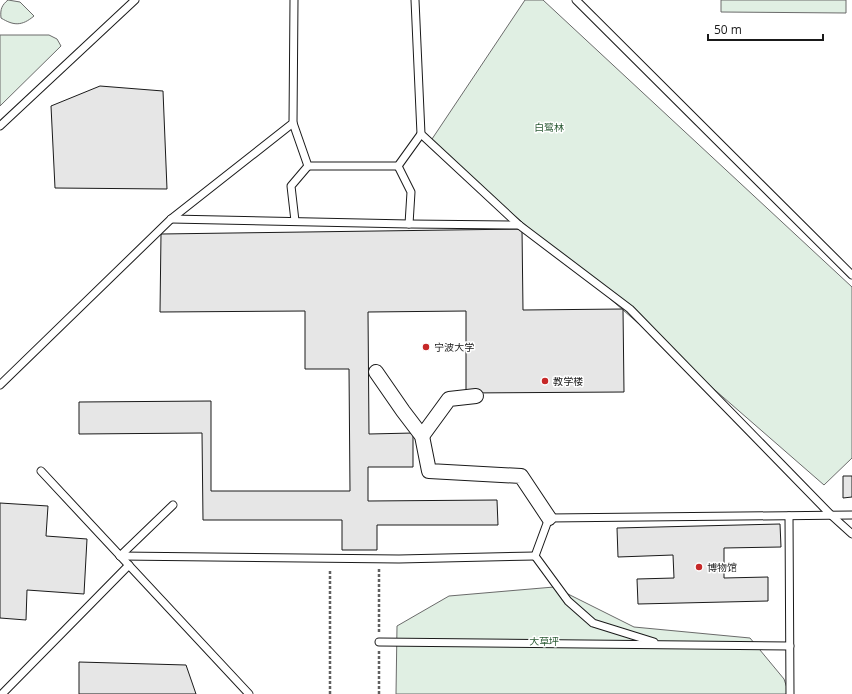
<svg xmlns="http://www.w3.org/2000/svg" width="852" height="694" font-family="'Open Sans','Noto Sans SC',sans-serif">
<rect width="100%" height="100%" fill="#fff"/>
<!-- green -->
<g fill="#e0efe3" stroke="#6a6a6a">
<path d="M 8,0 L 20,2 L 34,16 C 22,26 14,26 1,18 C 0,9 2,5 8,0 Z"/>
<path d="M 525,0 L 543,0 L 852,287 L 852,458 L 824,485 L 430,142 Z"/>
<path d="M 721,0 L 846,0 L 846,13 L 721,12 Z"/>
<path d="M 0,35 L 49,35 L 57,39 L 61,46 L 0,106 Z"/>
<path d="M 554,587 L 634,627 L 750,638 L 784,679 L 789,694 L 396,694 L 397,626 L 449,596 Z"/>
</g>
<!-- building -->
<g fill="#e6e6e6" stroke="#1a1a1a">
<path d="M 100,86 L 163,91 L 167,189 L 55,188 L 51,106 Z"/>
<path d="M 522,229 L 523,310 L 623,309 L 624,392 L 466,393 L 466,311 L 368,312 L 369,434 L 413,433 L 413,467 L 368,467 L 368,501 L 497,500 L 498,525 L 377,525 L 377,550 L 342,550 L 342,520 L 203,520 L 202,433 L 79,434 L 79,402 L 211,401 L 211,491 L 350,491 L 349,369 L 305,369 L 305,311 L 160,312 L 161,234 Z"/>
<path d="M 843,476 L 852,476 L 852,497 L 843,498 Z"/>
<path d="M 0,503 L 48,506 L 46,536 L 87,539 L 84,594 L 27,590 L 26,620 L 0,618 Z"/>
<path d="M 780,524 L 781,547 L 724,548 L 724,578 L 768,577 L 768,601 L 638,604 L 637,579 L 674,578 L 673,555 L 618,557 L 617,528 Z"/>
<path d="M 79,662 L 186,665 L 196,694 L 79,694 Z"/>
</g>
<g fill="none" stroke-linecap="round" stroke-linejoin="round">
<!-- lane casing -->
<g stroke="#1a1a1a" stroke-width="9">
<g id="lane">
<path d="M 415,0 L 421,134 L 519,225 L 630,309 L 831,515 L 852,534"/>
<path d="M 576,0 L 852,275"/>
<path d="M 293,123 L 308,166 L 398,166 L 421,134"/>
<path d="M 0,126 L 135,0"/>
<path d="M 398,166 L 411,192 L 409,224"/>
<path d="M 171,219 L 409,224 L 519,225"/>
<path d="M 295,221 L 291,186 L 308,166"/>
<path d="M 0,385 L 171,219 L 293,123 L 294,0"/>
<path d="M 41,471 L 249,694"/>
<path d="M 789,516 L 790,694"/>
<path d="M 120,556 L 399,559 L 535,556"/>
<path d="M 120,556 L 173,505"/>
<path d="M 535,556 L 549,518 L 852,515"/>
<path d="M 535,556 L 568,601 L 593,623 L 654,642"/>
<path d="M 379,642 L 790,646"/>
<path d="M 2,694 L 129,565"/>
</g>
</g>
<!-- street casing -->
<g stroke="#1a1a1a" stroke-width="16">
<g id="street">
<path d="M 376,372 L 403,411 L 422,436 L 429,471 L 521,476 L 549,518"/>
<path d="M 422,436 L 449,399 L 476,396"/>
</g>
</g>
<!-- path -->
<g stroke="#5f5f5f" stroke-width="2.5" stroke-dasharray="3 2" stroke-linecap="butt">
<path d="M 379,569 L 379,632"/>
<path d="M 330,694 L 330,569"/>
<path d="M 379,694 L 379,651"/>
</g>
<!-- lane -->
<use href="#lane" stroke="#fff" stroke-width="7"/>
<!-- street -->
<use href="#street" stroke="#fff" stroke-width="14"/>
</g>
<!-- markers -->
<g fill="#c62828" stroke="#fff" stroke-width="1.5">
<circle cx="426" cy="347" r="4"/>
<circle cx="545" cy="381" r="4"/>
<circle cx="699" cy="567" r="4"/>
</g>
<g text-anchor="middle" stroke-width="3" stroke-linejoin="round" paint-order="stroke">
<!-- park labels -->
<g font-size="10" fill="#2b5a34" stroke="#fff">
<text x="549" y="131">白鹭林</text>
<text x="544" y="645">大草坪</text>
</g>
<!-- poi labels -->
<g font-size="10" fill="#1a1a1a" stroke="#fff" text-anchor="start">
<text x="434" y="351">宁波大学</text>
<text x="553" y="385">教学楼</text>
<text x="707" y="571">博物馆</text>
</g>
</g>
<!-- scale -->
<path d="M708 34v6h115v-6" fill="none" stroke="#1a1a1a" stroke-width="2"/>
<text x="714" y="34" font-size="12" fill="#1a1a1a" stroke="#ffffff" stroke-width="3" paint-order="stroke">50 m</text>
</svg>
